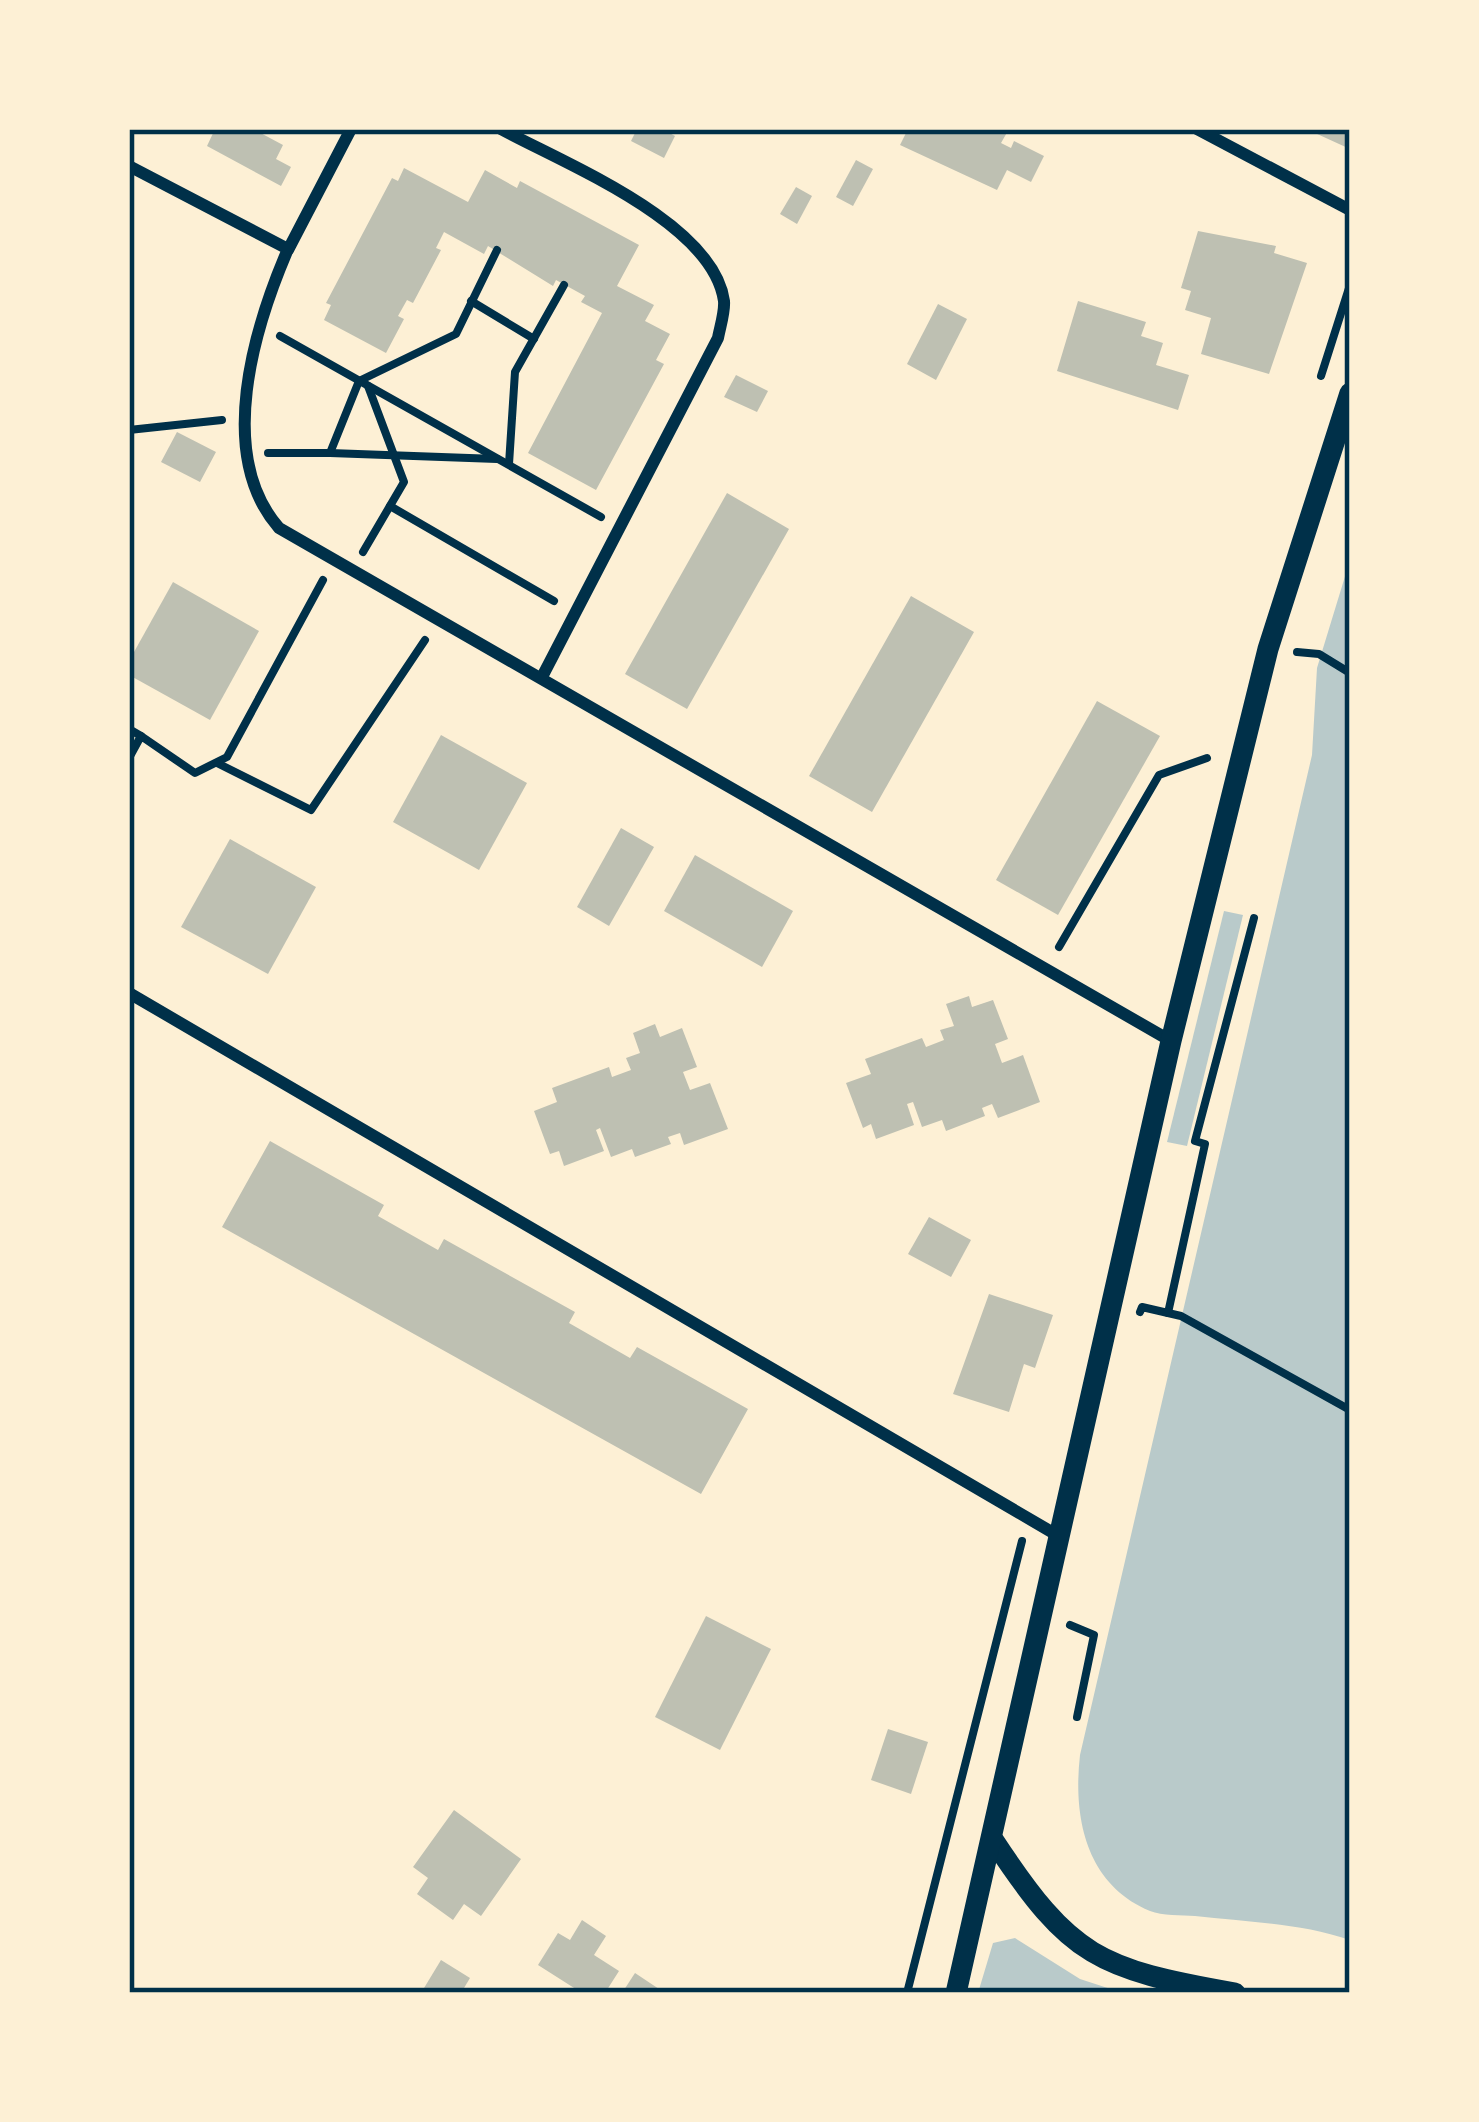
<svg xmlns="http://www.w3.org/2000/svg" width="1479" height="2122" font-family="'Playfair Display',serif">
<rect width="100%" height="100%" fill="#fdf0d5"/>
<!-- green -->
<g fill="#b9caca">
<path d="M 1350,560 L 1350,1940 C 1301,1923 1247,1922 1195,1916 C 1182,1915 1162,1916 1150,1911 C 1085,1884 1073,1816 1080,1755 L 1312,755 L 1317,668 Z"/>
<path d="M 1224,911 L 1243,915 L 1187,1146 L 1167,1142 Z"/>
<path d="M 1015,1938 L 1080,1979 L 1123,1993 L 978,1993 L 993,1943 Z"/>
</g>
<!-- building -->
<g fill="#bec0b2">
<path d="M 215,129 L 253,129 L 283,145 L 276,159 L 291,167 L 281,186 L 207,146 Z"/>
<path d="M 637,129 L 662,129 L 675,136 L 664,158 L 631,141 Z"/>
<path d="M 908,129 L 1009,129 L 1001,143 L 1011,148 L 1014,141 L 1044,156 L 1031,182 L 1007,170 L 997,190 L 900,145 Z"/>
<path d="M 1316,129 L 1350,129 L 1350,149 L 1315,133 Z"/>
<path d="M 856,160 L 873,169 L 853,206 L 836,197 Z"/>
<path d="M 404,168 L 468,202 L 485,170 L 517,188 L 520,181 L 639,245 L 617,286 L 654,305 L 645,321 L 670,334 L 656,360 L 664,364 L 596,490 L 528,453 L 602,313 L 581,302 L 585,296 L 556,280 L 553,286 L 488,246 L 484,254 L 444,232 L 436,248 L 441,250 L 413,303 L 407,300 L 398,316 L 404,319 L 386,353 L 324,320 L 331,305 L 326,303 L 392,178 L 398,181 Z"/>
<path d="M 796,187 L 812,196 L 797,224 L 780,214 Z"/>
<path d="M 1198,231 L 1276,246 L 1274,253 L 1307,263 L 1269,374 L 1201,354 L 1211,318 L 1185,310 L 1191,291 L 1181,288 Z"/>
<path d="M 1078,301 L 1146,322 L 1141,336 L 1163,343 L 1156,365 L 1189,375 L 1178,410 L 1057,371 Z"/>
<path d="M 938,304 L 967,319 L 936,380 L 907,364 Z"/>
<path d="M 736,375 L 768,391 L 757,412 L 724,397 Z"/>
<path d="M 177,432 L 216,452 L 200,482 L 161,462 Z"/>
<path d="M 727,493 L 789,529 L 687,709 L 625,674 Z"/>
<path d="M 173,582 L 259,631 L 210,720 L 129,675 L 129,661 Z"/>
<path d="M 911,596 L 974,632 L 872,812 L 809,776 Z"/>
<path d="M 1097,701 L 1160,736 L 1058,915 L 996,880 Z"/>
<path d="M 441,735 L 527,783 L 479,870 L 393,822 Z"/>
<path d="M 621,828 L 654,847 L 609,926 L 577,907 Z"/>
<path d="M 230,839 L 316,887 L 268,974 L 181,927 Z"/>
<path d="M 695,855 L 793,911 L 762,967 L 664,911 Z"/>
<path d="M 969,996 L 972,1007 L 993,1000 L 1008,1039 L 995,1044 L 1002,1063 L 1023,1055 L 1040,1102 L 998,1118 L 992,1104 L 982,1108 L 985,1116 L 946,1131 L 942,1120 L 922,1127 L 913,1102 L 907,1104 L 914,1125 L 876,1139 L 871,1124 L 863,1128 L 846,1083 L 871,1074 L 865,1059 L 922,1038 L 926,1047 L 944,1040 L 940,1030 L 954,1026 L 946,1004 Z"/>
<path d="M 655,1024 L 660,1037 L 682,1028 L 697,1067 L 683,1072 L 690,1090 L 710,1083 L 728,1129 L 684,1145 L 680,1133 L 668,1137 L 671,1144 L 635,1157 L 632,1149 L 611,1157 L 600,1128 L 596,1130 L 604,1151 L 564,1166 L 559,1151 L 550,1154 L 534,1111 L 557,1102 L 552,1088 L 609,1067 L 612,1077 L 631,1070 L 626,1058 L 640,1053 L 633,1033 Z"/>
<path d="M 270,1141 L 384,1205 L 378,1216 L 438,1250 L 444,1239 L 575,1312 L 569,1323 L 630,1358 L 637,1347 L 748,1409 L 701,1494 L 222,1227 Z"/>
<path d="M 929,1217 L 971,1240 L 951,1277 L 908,1254 Z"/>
<path d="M 989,1294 L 1053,1315 L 1035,1368 L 1024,1364 L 1009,1412 L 953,1394 Z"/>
<path d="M 706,1616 L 771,1649 L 720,1750 L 655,1717 Z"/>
<path d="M 888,1729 L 928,1742 L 911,1794 L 871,1780 Z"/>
<path d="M 454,1810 L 521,1859 L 481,1916 L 464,1904 L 453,1920 L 417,1894 L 428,1878 L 413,1867 Z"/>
<path d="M 582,1920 L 606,1936 L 594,1955 L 619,1971 L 605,1993 L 582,1993 L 538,1965 L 558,1933 L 570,1940 Z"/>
<path d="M 441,1960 L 470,1978 L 461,1993 L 421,1993 Z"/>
<path d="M 635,1973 L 659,1989 L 657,1993 L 622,1993 Z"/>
</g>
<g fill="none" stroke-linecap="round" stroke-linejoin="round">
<!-- path -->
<g stroke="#003049" stroke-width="8">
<path d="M 471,301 L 534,339"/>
<path d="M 280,336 L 601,517"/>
<path d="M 1321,376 L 1350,285"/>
<path d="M 129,430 L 222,420"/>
<path d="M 268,453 L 330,453 L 359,381 L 456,334 L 497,250"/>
<path d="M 330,453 L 497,459"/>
<path d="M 509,464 L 515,372 L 564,285"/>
<path d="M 390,506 L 554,601"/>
<path d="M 363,552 L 404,482 L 368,386"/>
<path d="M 1297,652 L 1319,654 L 1350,673"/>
<path d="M 129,729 L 141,736"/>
<path d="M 129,758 L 141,736 L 195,773 L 227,757 L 323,580"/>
<path d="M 217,763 L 311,810 L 425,640"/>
<path d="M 1059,947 L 1159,775 L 1207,758"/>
<path d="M 1140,1312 L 1142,1307 L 1181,1316 L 1350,1410"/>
<path d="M 1168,1313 L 1205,1144 L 1195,1141 L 1254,918"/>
<path d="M 1070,1625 L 1094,1635 L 1077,1717"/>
<path d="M 907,1993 L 1022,1541"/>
</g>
<!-- minor -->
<g stroke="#003049" stroke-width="12">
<path d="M 501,129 C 563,163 713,222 724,301 C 725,312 720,327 718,338 L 542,677"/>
<path d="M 1197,129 L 1350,210"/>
<path d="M 129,166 L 288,249 C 254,328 215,455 279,528 L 1171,1041"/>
<path d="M 288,250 L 351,129"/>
<path d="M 129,993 L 1062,1538"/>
</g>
<!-- tertiary -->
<g stroke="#003049" stroke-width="21">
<path d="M 994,1841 C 1071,1958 1099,1969 1235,1993"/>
<path d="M 956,1993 L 1171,1041 L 1268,649 L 1350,393"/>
</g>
</g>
<!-- border -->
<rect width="1479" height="2122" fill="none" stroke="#fdf0d5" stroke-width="264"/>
<rect x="132" y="132" width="1215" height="1858" fill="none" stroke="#003049" stroke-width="4.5"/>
</svg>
